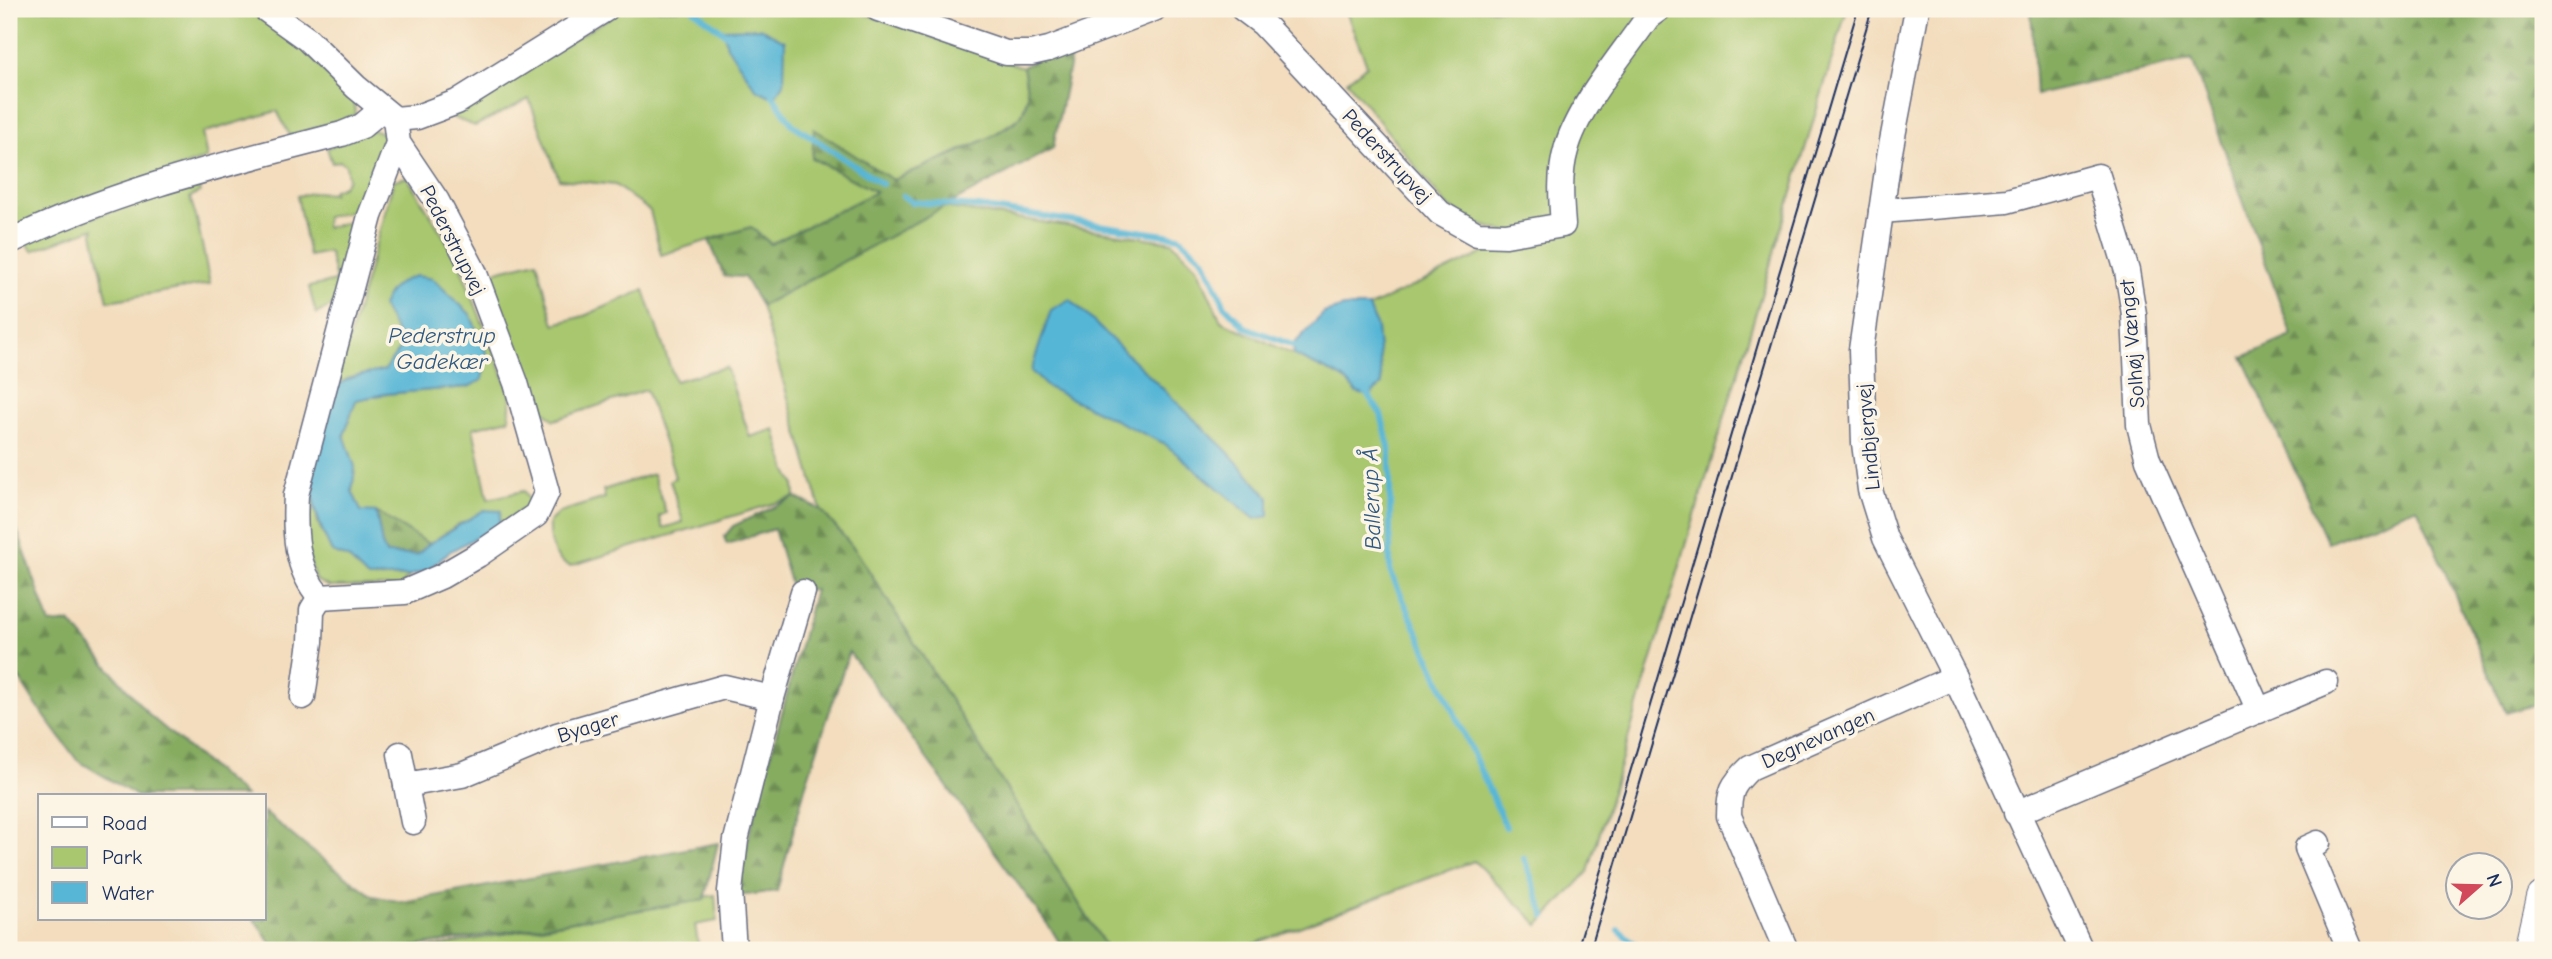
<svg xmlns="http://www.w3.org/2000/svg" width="2552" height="959" font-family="'Comic Neue',sans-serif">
<defs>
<pattern id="forest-firs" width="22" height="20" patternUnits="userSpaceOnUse" patternTransform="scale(1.75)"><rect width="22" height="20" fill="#86ac61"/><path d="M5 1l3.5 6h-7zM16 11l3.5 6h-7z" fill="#6d8c53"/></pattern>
</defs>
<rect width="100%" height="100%" fill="#fcf5e5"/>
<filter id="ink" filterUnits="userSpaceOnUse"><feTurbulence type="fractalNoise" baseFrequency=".0143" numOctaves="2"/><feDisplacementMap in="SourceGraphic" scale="14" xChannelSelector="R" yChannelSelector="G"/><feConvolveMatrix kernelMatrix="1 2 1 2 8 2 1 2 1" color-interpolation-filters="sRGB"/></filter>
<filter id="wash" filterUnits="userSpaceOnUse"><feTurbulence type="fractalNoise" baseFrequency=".00686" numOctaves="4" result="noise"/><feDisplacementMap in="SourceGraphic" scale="28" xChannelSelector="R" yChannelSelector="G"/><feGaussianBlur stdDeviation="1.57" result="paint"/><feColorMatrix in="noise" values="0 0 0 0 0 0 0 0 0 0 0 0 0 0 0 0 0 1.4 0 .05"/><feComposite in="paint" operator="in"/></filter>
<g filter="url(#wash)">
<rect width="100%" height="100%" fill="#f3ddbe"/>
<!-- green -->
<g fill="#a8c76e" stroke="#627b66" stroke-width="2">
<path d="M 9,9 L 250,9 L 299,44 L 353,100 L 356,115 L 290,136 L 277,111 L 202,133 L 207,158 L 9,229 Z"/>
<path d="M 624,9 L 850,9 L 1023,67 L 1028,95 L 1021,116 L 989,138 L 893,180 L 812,158 L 877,192 L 771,244 L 751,227 L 661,255 L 650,211 L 615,185 L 559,179 L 529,99 L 475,126 L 454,118 L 451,113 Z"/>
<path d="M 1345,9 L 1847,9 L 1588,872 L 1539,925 L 1474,861 L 1238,950 L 1108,950 L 857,552 L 821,510 L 761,306 L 943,207 L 1172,242 L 1197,267 L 1221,321 L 1343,378 L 1377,328 L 1369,307 L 1520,236 L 1481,225 L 1447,206 L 1347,81 L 1367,65 Z"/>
<path d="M 372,130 L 381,132 C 397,155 370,188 359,210 L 326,217 L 325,228 L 344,223 L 356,223 L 339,302 L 316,314 L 309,287 L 336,281 L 329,252 L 309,256 L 297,196 L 316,192 L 333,194 L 332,191 L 343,186 L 348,179 L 346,165 L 340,161 L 332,163 L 327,148 Z"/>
<path d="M 407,177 L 457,258 L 511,395 L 509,419 L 473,428 L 488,499 L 524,491 L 531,504 L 499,525 L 500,511 L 459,524 L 429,544 L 376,512 L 361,512 L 352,491 L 355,467 L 344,435 L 356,400 L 385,394 L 468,387 L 382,306 L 403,344 L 385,370 L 347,379 L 335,388 L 394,180 Z"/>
<path d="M 197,183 L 200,192 L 190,197 L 197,220 L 210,284 L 108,301 L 93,233 L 94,228 L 32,251 L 25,239 Z"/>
<path d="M 537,261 L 554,324 L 584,316 L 644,290 L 675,381 L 726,367 L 750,437 L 775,429 L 786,469 L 794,484 L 795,497 L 570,566 C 552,561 548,538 549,522 L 560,512 L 605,498 L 603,490 L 653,474 L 666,513 L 659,516 L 663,528 L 683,522 L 670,480 L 675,478 L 672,466 L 646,390 L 554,420 L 537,404 L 485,283 L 492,272 Z"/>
<path d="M 311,488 L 318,523 L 332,552 L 348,558 L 368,578 L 410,576 L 400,587 L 330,587 L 315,580 L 301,527 Z"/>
<path d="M 715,895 L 717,921 L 695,925 L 699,950 L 418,950 Z"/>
</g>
<!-- forest -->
<g fill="url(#forest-firs)" stroke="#506e60" stroke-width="2">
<path d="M 2031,9 L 2543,9 L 2543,702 L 2506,713 L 2417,507 L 2328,543 L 2243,357 L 2292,336 L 2192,60 L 2036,95 Z"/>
<path d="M 1075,36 L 1053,148 L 761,306 L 744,277 L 724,276 L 709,240 L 751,227 L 771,244 L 876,192 L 812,158 L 814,129 L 893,180 C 918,169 1010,134 1022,114 C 1031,98 1026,83 1023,67 Z"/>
<path d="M 795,497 L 821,510 L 857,552 L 1108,950 L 1064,950 L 1053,932 L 849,652 L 806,784 L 777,891 L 737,896 L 747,843 L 815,590 L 792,589 L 774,529 L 727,544 L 724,537 L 733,526 Z"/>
<path d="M 9,507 L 50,624 L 70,622 L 149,715 L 245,796 L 137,796 L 77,760 L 34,702 L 9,662 Z"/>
<path d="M 376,512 L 429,544 L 417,555 L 386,554 L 382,545 Z"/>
<path d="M 264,812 L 304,845 L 373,896 L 402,902 L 718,843 L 704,900 L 412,947 L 408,950 L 276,950 L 254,919 L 264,919 Z"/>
</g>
<!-- water -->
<g fill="#57b6d6" stroke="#39729a" stroke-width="2">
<path d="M 760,28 L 785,41 L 784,84 L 774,98 L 756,89 L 727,46 L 723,29 Z"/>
<path d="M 416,276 L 433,279 L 470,314 L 487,354 L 482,380 L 468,387 L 385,394 L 356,400 L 344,435 L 355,467 L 352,491 L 361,511 L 376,512 L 382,545 L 386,554 L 417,555 L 429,544 L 484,510 L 501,511 L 499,525 L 449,552 L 428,570 L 410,576 L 368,578 L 348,558 L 332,552 C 305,498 309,477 326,421 C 329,410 331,393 339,385 C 351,375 370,374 385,370 L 403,344 L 382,306 C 389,289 398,281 416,276 Z"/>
<path d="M 1070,299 L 1227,451 L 1269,498 L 1269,516 L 1255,519 L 1165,444 L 1047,387 L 1031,371 L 1051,310 Z"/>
<path d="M 1344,307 L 1369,307 L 1377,328 L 1382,385 L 1369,396 L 1357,393 L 1343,378 L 1294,355 L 1293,345 L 1324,313 Z"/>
</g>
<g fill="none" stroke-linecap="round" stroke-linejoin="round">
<!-- stream -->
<g stroke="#57b6d6" stroke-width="6">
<path d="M 693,9 L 727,35"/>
<path d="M 770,91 L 792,124 L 882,184"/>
<path d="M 903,196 L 912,202 L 978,207 L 1179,237 L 1204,260 L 1225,306 L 1245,327 L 1300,348"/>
<path d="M 1365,391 L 1381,414 L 1390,451 L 1390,571 L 1506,827"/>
<path d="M 1524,858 L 1545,916"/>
<path d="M 1619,930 L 1634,943 L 1638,950"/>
</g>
</g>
</g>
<g filter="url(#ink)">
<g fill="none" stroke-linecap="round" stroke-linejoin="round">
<!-- minor casing -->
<g stroke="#676c80" stroke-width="27">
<g id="minor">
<path d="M 265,9 L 307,39 L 356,87 L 395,119 L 417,117 L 457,102 L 606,9"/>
<path d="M 878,9 L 1006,53 L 1031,53 L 1049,49 L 1154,9"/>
<path d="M 1243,9 L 1263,24 L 1440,213 L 1477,234 L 1506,235 L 1563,225 C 1561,200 1559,174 1566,150 C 1577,107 1623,54 1648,17 L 1659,9"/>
<path d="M 1917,9 L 1889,157 L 1861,350 L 1864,443 L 1870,490 L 1885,538 L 1955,677 L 2081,950"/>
<path d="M 395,119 L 398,143 L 437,201 L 474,271 L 516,383 L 547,492 L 536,515 L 478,555 L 442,576 L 405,592 L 320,597 C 295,569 294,531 296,495 L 370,216 L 398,143"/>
<path d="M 1881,211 L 2007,201 L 2098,176 L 2127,271 L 2134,314 L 2139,425 L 2148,460 L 2259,711"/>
<path d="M 9,242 C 114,190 230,163 342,134 L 362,126 L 382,109"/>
<path d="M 303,697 L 311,642 L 312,610 L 320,597"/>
<path d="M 400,754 L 413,822"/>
<path d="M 406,785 L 462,775 L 557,735 L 724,687 L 772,698"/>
<path d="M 2016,813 L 2326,682"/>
<path d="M 2318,843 L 2307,848 L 2350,950"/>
<path d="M 734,950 L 730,891 L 736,840 L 772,698 L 803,592"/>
<path d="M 1786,950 L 1729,816 C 1729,791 1732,785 1750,768 L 1955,677"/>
</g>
</g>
<!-- major casing -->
<g stroke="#676c80" stroke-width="34">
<path id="major" d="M 2531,950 L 2543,898"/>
</g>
<!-- minor -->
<use href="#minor" stroke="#fff" stroke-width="24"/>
<!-- major -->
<use href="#major" stroke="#fff" stroke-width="32"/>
<!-- tram -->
<g stroke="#1b2f5e" stroke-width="2">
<path d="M 1577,950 L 1858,9"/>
<path d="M 1590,950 L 1872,9"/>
</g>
</g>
</g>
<g text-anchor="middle" stroke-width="7" stroke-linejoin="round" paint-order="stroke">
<!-- street labels -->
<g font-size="21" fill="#1b2f5e" stroke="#fcf5e5">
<text transform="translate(1387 156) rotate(47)" y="7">Pederstrupvej</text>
<text transform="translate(453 240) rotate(63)" y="7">Pederstrupvej</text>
<text transform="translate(2132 344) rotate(-95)" y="7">Solhøj Vænget</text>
<text transform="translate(1868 437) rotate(-95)" y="7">Lindbjergvej</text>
<text transform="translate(588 727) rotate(-17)" y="7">Byager</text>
<text transform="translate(1818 738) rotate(-24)" y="7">Degnevangen</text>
</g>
<!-- water labels -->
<g font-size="23" font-style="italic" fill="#2d5882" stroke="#fcf5e5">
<text x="442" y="343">Pederstrup<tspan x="442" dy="26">Gadekær</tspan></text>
<text transform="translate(1371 499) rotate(-92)" y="8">Ballerup Å</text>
</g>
</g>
<!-- margin -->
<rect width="2552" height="959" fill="none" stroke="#fcf5e5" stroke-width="35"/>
<!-- legend -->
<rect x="38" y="794" width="228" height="126" fill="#fcf5e5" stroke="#a2a6af" stroke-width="2"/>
<rect x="52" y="817" width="35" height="10" fill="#ffffff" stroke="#a2a6af" stroke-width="2"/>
<text x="102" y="830" font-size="21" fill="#1b2f5e">Road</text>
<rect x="52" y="847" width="35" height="21" fill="#a8c76e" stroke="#a2a6af" stroke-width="2"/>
<text x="102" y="864" font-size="21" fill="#1b2f5e">Park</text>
<rect x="52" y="882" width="35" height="21" fill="#57b6d6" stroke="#a2a6af" stroke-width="2"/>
<text x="102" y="900" font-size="21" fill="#1b2f5e">Water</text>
<!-- north arrow -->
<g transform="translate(2479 886) rotate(70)"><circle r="33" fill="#fcf5e5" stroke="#a2a6af" stroke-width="2"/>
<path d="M0-5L12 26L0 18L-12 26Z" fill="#d1495b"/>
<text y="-10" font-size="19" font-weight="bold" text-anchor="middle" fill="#1b2f5e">N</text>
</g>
</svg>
